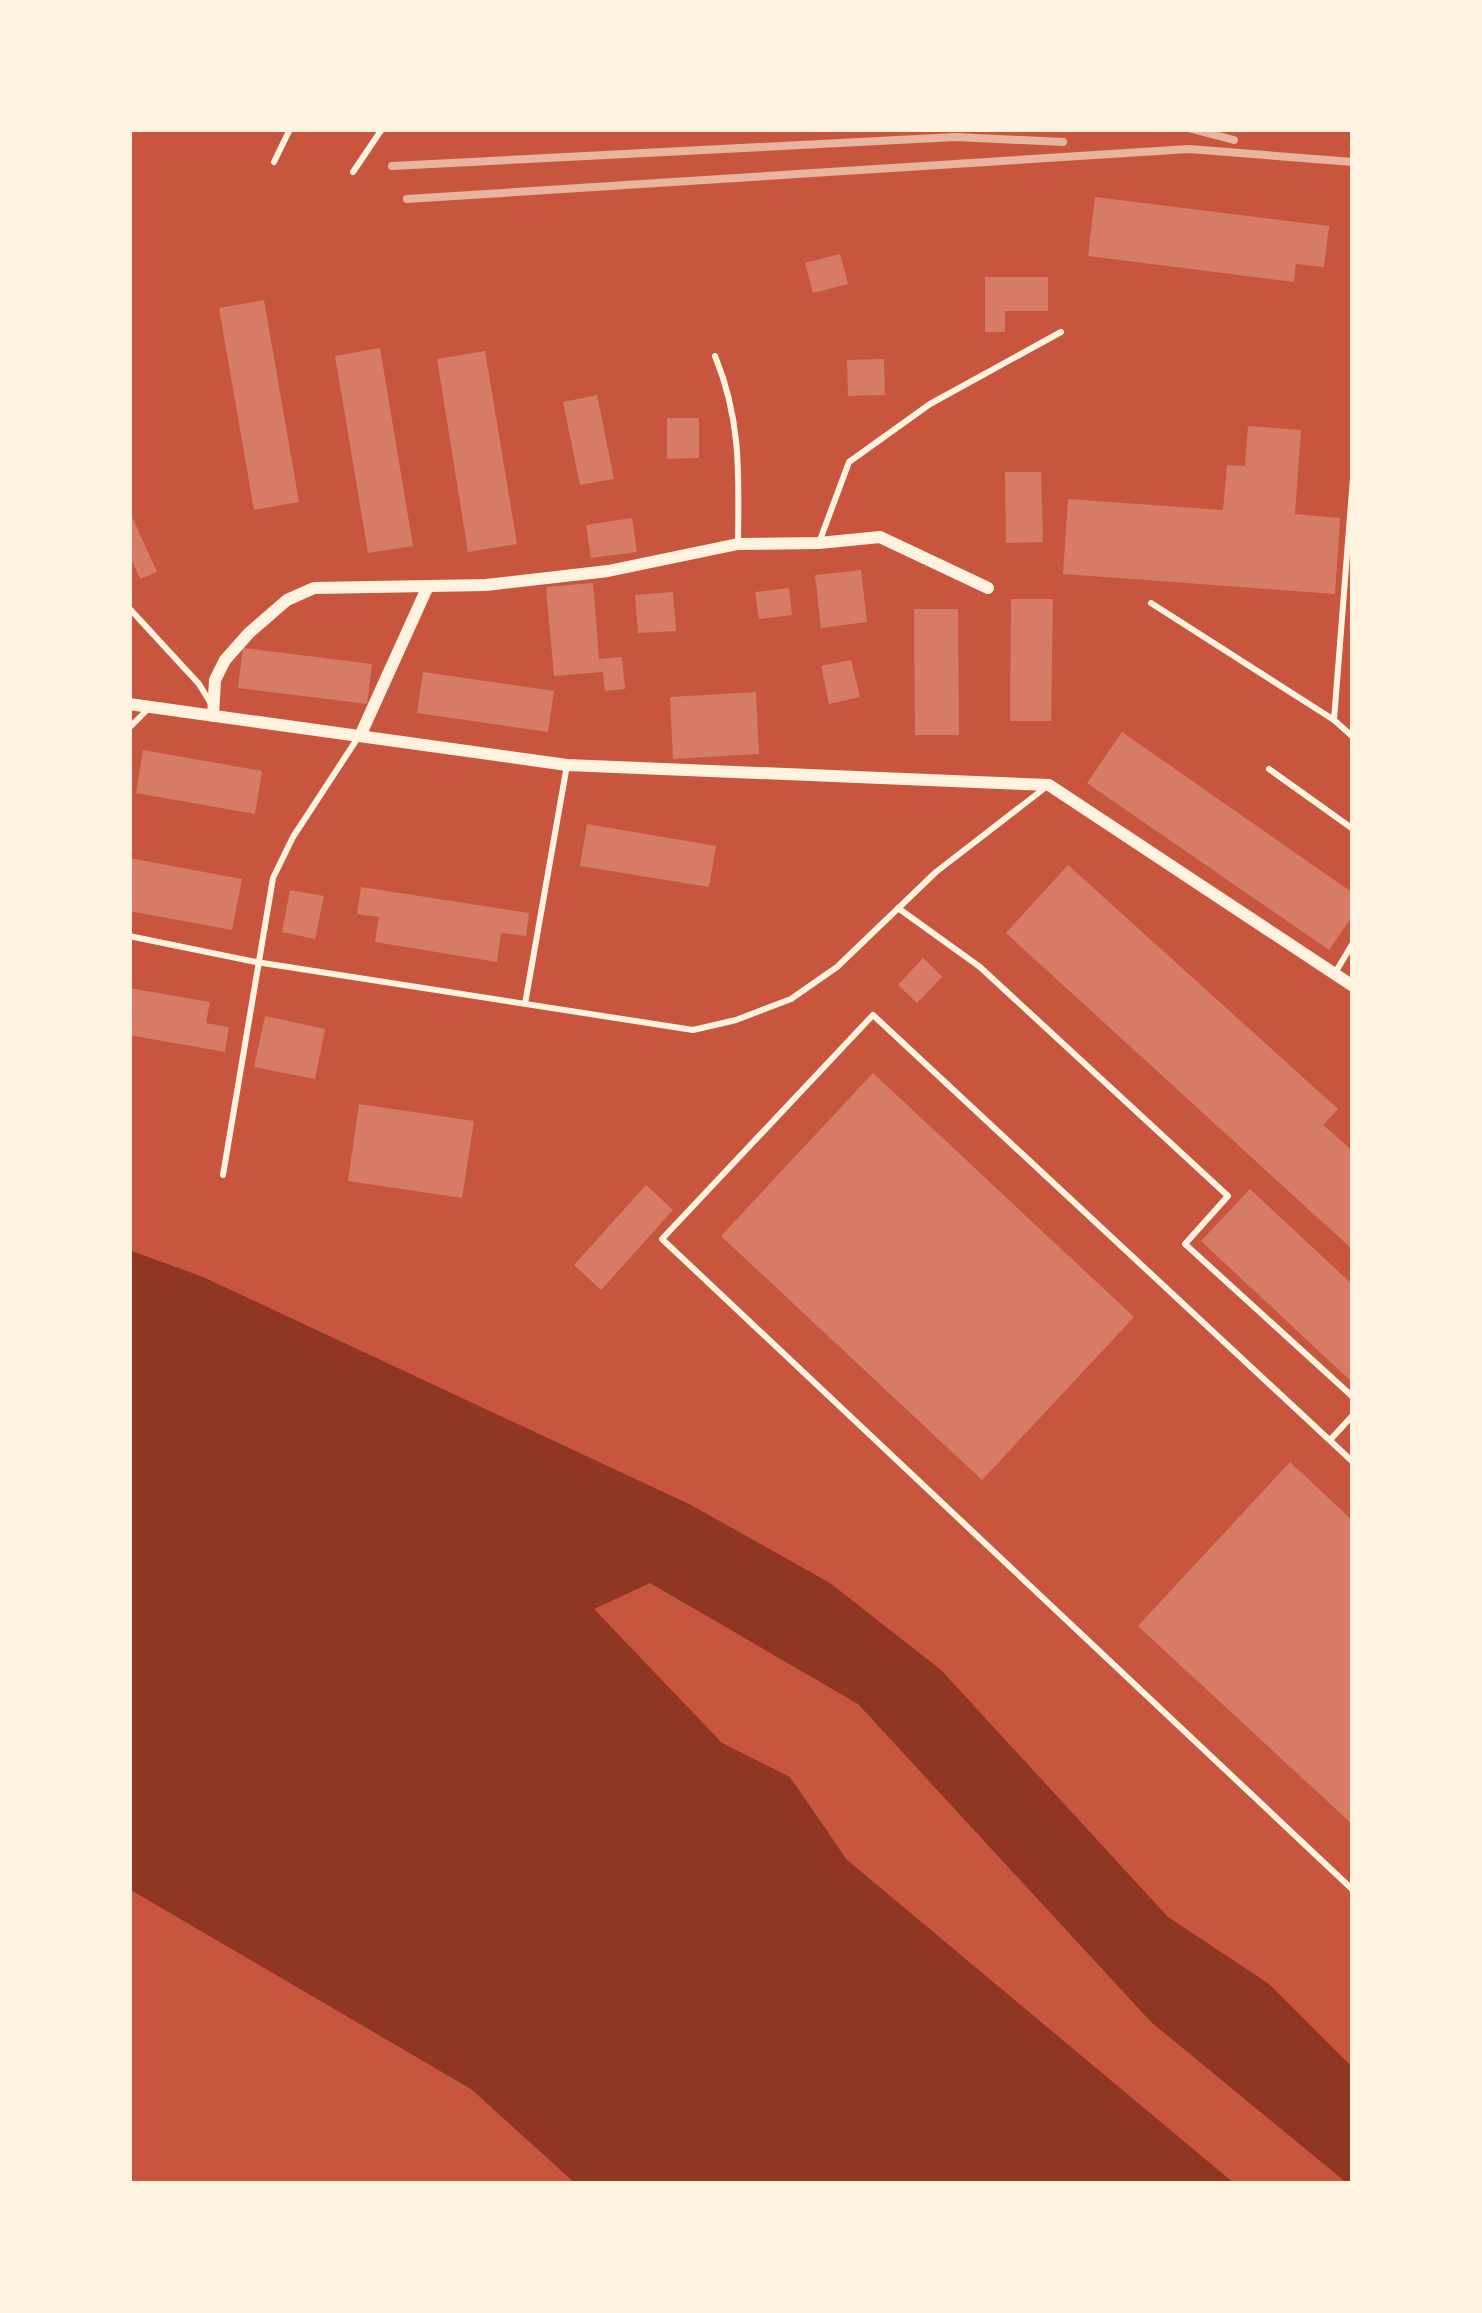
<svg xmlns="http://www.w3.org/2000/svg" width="1482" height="2313" font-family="Georgia,serif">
<rect width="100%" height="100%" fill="#c8553d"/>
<!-- water -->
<path fill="#8f3625" d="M 129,1250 L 203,1277 L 691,1505 L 830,1583 L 941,1670 L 1168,1917 L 1269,1984 L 1353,2068 L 1353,2184 L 1348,2184 L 1151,2022 L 858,1704 L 650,1583 L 594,1609 L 722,1743 L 790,1777 L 847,1860 L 1235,2184 L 576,2184 L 471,2089 L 129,1889 Z"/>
<!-- building -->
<g fill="#d67c66">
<path d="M 1095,197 L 1329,226 L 1324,267 L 1296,264 L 1294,282 L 1088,256 Z"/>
<path d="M 840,254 L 848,284 L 813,293 L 805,263 Z"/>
<path d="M 985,277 L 1048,277 L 1048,311 L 1005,311 L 1005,332 L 985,332 Z"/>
<path d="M 264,300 L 299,502 L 254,510 L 219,308 Z"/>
<path d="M 380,348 L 413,546 L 368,553 L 335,356 Z"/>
<path d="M 485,351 L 517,544 L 468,552 L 437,359 Z"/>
<path d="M 884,359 L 885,395 L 848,396 L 847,360 Z"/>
<path d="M 597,395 L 614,479 L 580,485 L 563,402 Z"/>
<path d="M 667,418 L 699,418 L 699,458 L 667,459 Z"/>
<path d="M 1248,426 L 1301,430 L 1295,514 L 1340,518 L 1335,594 L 1063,574 L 1068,499 L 1223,510 L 1227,465 L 1245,466 Z"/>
<path d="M 1005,472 L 1041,472 L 1043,542 L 1006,543 Z"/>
<path d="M 129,510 L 157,572 L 140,579 L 129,554 Z"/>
<path d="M 632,518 L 637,552 L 591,558 L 586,525 Z"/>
<path d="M 861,570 L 867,622 L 821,628 L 815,575 Z"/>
<path d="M 593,583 L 599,659 L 622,657 L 625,689 L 605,691 L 603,672 L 554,676 L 546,587 Z"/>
<path d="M 789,588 L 792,615 L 759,619 L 755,592 Z"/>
<path d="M 673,592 L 676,631 L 638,633 L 635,595 Z"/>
<path d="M 1011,599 L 1053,599 L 1051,721 L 1010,721 Z"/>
<path d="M 914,609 L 958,609 L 959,735 L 915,735 Z"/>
<path d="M 243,648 L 372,664 L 367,704 L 238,688 Z"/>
<path d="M 851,660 L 860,697 L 829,704 L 821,666 Z"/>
<path d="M 423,672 L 554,691 L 548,732 L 417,713 Z"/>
<path d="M 756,692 L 759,754 L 673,759 L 670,697 Z"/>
<path d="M 1122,732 L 1353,893 L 1353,915 L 1329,950 L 1087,783 Z"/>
<path d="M 143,750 L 262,771 L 255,814 L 136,793 Z"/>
<path d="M 587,824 L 716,846 L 709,887 L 580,866 Z"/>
<path d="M 129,858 L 242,879 L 232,930 L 129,911 Z"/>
<path d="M 1068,865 L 1338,1109 L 1323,1125 L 1353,1151 L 1353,1250 L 1006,933 Z"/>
<path d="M 361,887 L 529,913 L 526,936 L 501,933 L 497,962 L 375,942 L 379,917 L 357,914 Z"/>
<path d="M 290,890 L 324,896 L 315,939 L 282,932 Z"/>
<path d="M 923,958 L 942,977 L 917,1003 L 898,985 Z"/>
<path d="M 129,988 L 210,1002 L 206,1023 L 229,1027 L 225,1052 L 129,1035 Z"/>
<path d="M 265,1016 L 325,1029 L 315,1079 L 254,1067 Z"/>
<path d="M 873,1073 L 1134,1317 L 982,1480 L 721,1236 Z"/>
<path d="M 359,1104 L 474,1121 L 462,1198 L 348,1181 Z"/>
<path d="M 646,1185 L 673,1210 L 601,1290 L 574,1265 Z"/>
<path d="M 1250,1189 L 1353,1285 L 1353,1383 L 1201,1241 Z"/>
<path d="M 1290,1462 L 1353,1521 L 1353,1825 L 1138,1626 Z"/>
</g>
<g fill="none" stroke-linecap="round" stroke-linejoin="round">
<!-- service -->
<g stroke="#fff3e0" stroke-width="6">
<path d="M 274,162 L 290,129"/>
<path d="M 353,172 L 382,129"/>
<path d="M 715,356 C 741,419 739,474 738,541"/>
<path d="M 1353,478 L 1334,720 L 1353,737"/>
<path d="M 820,540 L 849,462 L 930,404 L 1061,332"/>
<path d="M 1151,603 L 1334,720"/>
<path d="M 129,608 L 199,684 L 210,702"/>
<path d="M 129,728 L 148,709"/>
<path d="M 1269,769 L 1353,829"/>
<path d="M 898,908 L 980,967 L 1228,1196 L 1185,1244 L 1353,1397"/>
<path d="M 129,936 L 256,962 L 693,1030 L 736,1020 L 791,999 L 837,967 L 936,872 L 1046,787"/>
<path d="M 1335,973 L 1353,943"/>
<path d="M 525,1004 L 567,765"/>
<path d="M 223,1175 L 273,878 L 293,837 L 357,739"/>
<path d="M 1331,1439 L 1353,1415"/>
<path d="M 1353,1462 L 873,1015 L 662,1239 L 1353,1890"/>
</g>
<!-- minor -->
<g stroke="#fff3e0" stroke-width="12">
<path d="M 129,704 L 567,765 L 1049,785 L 1353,986"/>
<path d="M 213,716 L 215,680 L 225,660 L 249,633 L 287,600 L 314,588 L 486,585 L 608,571 L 738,544 L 819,543 L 880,537 L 988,588"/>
<path d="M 360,736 L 428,586"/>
</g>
<!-- rail -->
<g stroke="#e9b49f" stroke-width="8">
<path d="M 1192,129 L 1234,140"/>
<path d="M 392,166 L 956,137 L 1063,142"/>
<path d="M 407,199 L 1189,149 L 1353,162"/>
</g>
</g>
<!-- border -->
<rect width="1482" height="2313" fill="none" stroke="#fff3e0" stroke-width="264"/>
</svg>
